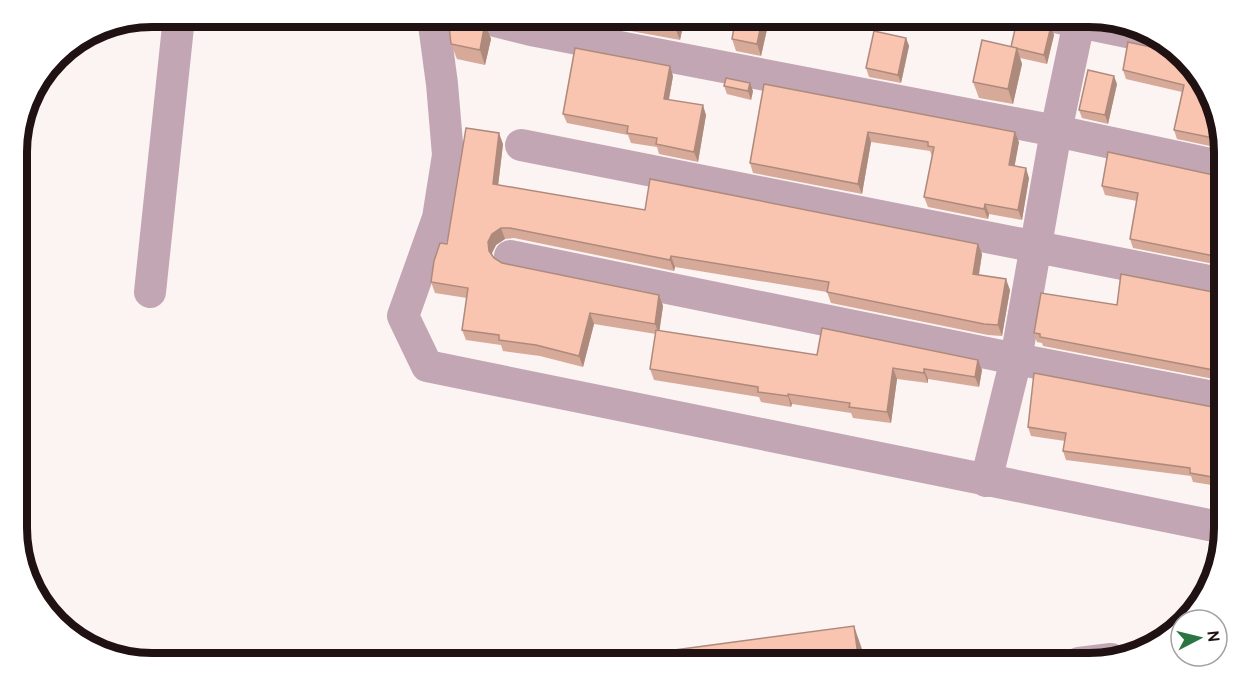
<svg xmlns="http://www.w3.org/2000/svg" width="1241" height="680" font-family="Overpass,sans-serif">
<rect width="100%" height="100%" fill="#fcf3f3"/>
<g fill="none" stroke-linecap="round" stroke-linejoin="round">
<!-- minor -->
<g stroke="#c2a6b3" stroke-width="32">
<path d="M 433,17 L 442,84 L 448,155 L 438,218 L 403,316 L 427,366 L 1224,528"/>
<path d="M 479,17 L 531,30 L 1056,131 L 1224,167"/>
<path d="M 1055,17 L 1161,39"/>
<path d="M 521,145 L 1224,284"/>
<path d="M 510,256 L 1016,359 L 1224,399"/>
<path d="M 150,292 L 179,17"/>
<path d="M 986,481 L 1016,359 L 1056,131 L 1080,17"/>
<path d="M 1079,663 L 1111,659"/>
</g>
</g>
<!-- wall -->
<g fill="#d6a998">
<path d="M 610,16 L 685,16 L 680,40 L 614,28 Z"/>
<path d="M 736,16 L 770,16 L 761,56 L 736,51 L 732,39 Z"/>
<path d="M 795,16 L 811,16 L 811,20 Z"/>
<path d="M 1018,16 L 1038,16 L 1039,21 L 1051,26 L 1054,35 L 1047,64 L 1020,58 L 1022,64 L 1013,104 L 979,98 L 973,82 L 1011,47 Z"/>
<path d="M 469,19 L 485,23 L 491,39 L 485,65 L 457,59 L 451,44 Z"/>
<path d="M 906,38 L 909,46 L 901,83 L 869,77 L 866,68 Z"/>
<path d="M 1164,47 L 1202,77 L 1224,143 L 1224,149 L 1177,139 L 1174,130 L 1182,92 L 1126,79 L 1123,70 L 1155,48 Z"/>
<path d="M 673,76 L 669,100 L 706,115 L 698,162 L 659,154 L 657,147 L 631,143 L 628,135 L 567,123 L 563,114 Z"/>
<path d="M 764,84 L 1019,142 L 1014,166 L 1029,178 L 1022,220 L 989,214 L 988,219 L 928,207 L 924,197 L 932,156 L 930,151 L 871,142 L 862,194 L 753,173 L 750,163 Z"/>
<path d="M 1117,84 L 1108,124 L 1082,118 L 1079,110 Z"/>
<path d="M 724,86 L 753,91 L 751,100 L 727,94 Z"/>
<path d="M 503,144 L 498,185 L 645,210 L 982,254 L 979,275 L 1010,290 L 1002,336 L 988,335 L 831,303 L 827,292 L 675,267 L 674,271 L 514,238 L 505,239 L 496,245 L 492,253 L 494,258 L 502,263 L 659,295 L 663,306 L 659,331 L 817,355 L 978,360 L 982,370 L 979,387 L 928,379 L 928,383 L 897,379 L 891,423 L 853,418 L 851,413 L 792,404 L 791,407 L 761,402 L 759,397 L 654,380 L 650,369 L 656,334 L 594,324 L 583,367 L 540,356 L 503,351 L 501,345 L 466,340 L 462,330 L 467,298 L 435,293 L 431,282 L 447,244 Z"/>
<path d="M 1224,175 L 1224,266 L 1133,248 L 1130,239 L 1137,201 L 1105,195 L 1102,186 Z"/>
<path d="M 1224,292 L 1224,381 L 1043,346 L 1042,343 L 1037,342 L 1034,333 L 1117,305 Z"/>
<path d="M 1224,407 L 1224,487 L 1193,482 L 1191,476 L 1066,460 L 1063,451 L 1065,441 L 1031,436 L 1028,427 Z"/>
</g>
<!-- shaded-wall -->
<g fill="#ae8a7c">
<path d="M 678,16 L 685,16 L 680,40 L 675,28 Z"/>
<path d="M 763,16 L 770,16 L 761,56 L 757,44 Z"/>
<path d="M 485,23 L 491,39 L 485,65 L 480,50 Z"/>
<path d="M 1051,26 L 1054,35 L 1047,64 L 1044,55 Z"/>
<path d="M 906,38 L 909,46 L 901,83 L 898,75 Z"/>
<path d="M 1017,48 L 1022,64 L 1013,104 L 1008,89 Z"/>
<path d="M 670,66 L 673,76 L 667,108 L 664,99 Z"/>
<path d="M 1114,76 L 1117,84 L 1108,124 L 1105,115 Z"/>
<path d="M 750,83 L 753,91 L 751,100 L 748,91 Z"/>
<path d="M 703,105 L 706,115 L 698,162 L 694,152 Z"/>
<path d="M 868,132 L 871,142 L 862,194 L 858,184 Z"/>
<path d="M 1015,132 L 1019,142 L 1013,175 L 1009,165 Z"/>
<path d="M 499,133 L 503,144 L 497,195 L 493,184 Z"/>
<path d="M 1026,168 L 1029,178 L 1022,220 L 1018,210 Z"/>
<path d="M 985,204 L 989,214 L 988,219 L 984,209 Z"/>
<path d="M 501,228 L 505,239 L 496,245 L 492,253 L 493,262 L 489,251 L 488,242 L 492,234 Z"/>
<path d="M 978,244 L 982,254 L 977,285 L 973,274 Z"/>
<path d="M 671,256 L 675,267 L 674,271 L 670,260 Z"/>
<path d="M 1006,279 L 1010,290 L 1002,336 L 998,325 Z"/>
<path d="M 659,295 L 663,306 L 659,334 L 655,324 Z"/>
<path d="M 590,313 L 594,324 L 583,367 L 579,356 Z"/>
<path d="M 978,360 L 982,370 L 979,387 L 975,377 Z"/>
<path d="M 893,368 L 897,379 L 891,423 L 887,412 Z"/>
<path d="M 924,369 L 928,379 L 928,383 L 924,373 Z"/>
<path d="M 788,394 L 792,404 L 791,407 L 788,396 Z"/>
<path d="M 854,626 L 863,652 L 865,663 L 859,663 Z"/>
</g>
<!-- building -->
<g fill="#f9c5b1" stroke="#ae8a7c" stroke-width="1.5">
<path d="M 448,16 L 465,16 L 469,19 L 485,23 L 480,50 L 451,44 Z"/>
<path d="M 615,16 L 678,16 L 675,28 Z"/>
<path d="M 736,16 L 763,16 L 757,44 L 732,39 Z"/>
<path d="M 1018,16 L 1037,16 L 1039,21 L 1051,26 L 1044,55 L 1011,47 Z"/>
<path d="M 874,31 L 906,38 L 898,75 L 866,68 Z"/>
<path d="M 982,40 L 1017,48 L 1008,89 L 973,82 Z"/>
<path d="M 1128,42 L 1155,48 L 1164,47 L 1167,45 L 1202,77 L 1223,140 L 1174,130 L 1184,85 L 1123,70 Z"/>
<path d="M 575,48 L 670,66 L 664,99 L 703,105 L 694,152 L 656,144 L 657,138 L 627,133 L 628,126 L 563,114 Z"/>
<path d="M 1088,70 L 1114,76 L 1105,115 L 1079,110 Z"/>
<path d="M 726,78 L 750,83 L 748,91 L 724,86 Z"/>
<path d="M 764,84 L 1015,132 L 1009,165 L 1026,168 L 1018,210 L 985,204 L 984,209 L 924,197 L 934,147 L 928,146 L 928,142 L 868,132 L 858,184 L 750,163 Z"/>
<path d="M 466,128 L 499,133 L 493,184 L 645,210 L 650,179 L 978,244 L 973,274 L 1006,279 L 998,325 L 984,324 L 827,292 L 829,282 L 671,256 L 670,260 L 510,228 L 501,228 L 492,234 L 488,242 L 489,251 L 494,258 L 502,263 L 659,295 L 655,324 L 590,313 L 579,356 L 536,345 L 499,340 L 499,335 L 462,330 L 468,288 L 431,282 L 434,261 L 440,243 L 447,244 Z"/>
<path d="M 1108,152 L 1218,176 L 1224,175 L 1224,258 L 1130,239 L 1138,193 L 1102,186 Z"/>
<path d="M 1121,274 L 1218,293 L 1224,292 L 1224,372 L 1040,337 L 1040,334 L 1034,333 L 1041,293 L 1117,305 Z"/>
<path d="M 822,328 L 978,360 L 975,377 L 924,369 L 924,373 L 893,368 L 887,412 L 849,407 L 850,403 L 788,394 L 788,396 L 758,392 L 758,387 L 650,369 L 656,330 L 817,355 Z"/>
<path d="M 1034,373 L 1218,408 L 1224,407 L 1224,479 L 1190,473 L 1190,468 L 1063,451 L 1066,433 L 1028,427 Z"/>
<path d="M 854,626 L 859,663 L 662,663 L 660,652 Z"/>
<path d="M 554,656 L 555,663 L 396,663 L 396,661 Z"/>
</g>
<!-- crop -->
<path d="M0 0H1241V680H0ZM152 27H1089A125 125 0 0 1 1214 152V528A125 125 0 0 1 1089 653H152A125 125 0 0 1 27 528V152A125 125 0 0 1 152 27Z" fill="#fff" fill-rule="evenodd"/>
<path fill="none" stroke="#201112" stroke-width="8" d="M152 27H1089A125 125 0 0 1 1214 152V528A125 125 0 0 1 1089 653H152A125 125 0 0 1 27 528V152A125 125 0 0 1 152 27Z"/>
<!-- north arrow -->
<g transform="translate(1199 638) rotate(83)"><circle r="28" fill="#ffffff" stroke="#a6a0a0" stroke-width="1.5"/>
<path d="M0-4.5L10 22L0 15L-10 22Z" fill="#2b7543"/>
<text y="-9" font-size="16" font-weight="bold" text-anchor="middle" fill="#201112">N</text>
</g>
</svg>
